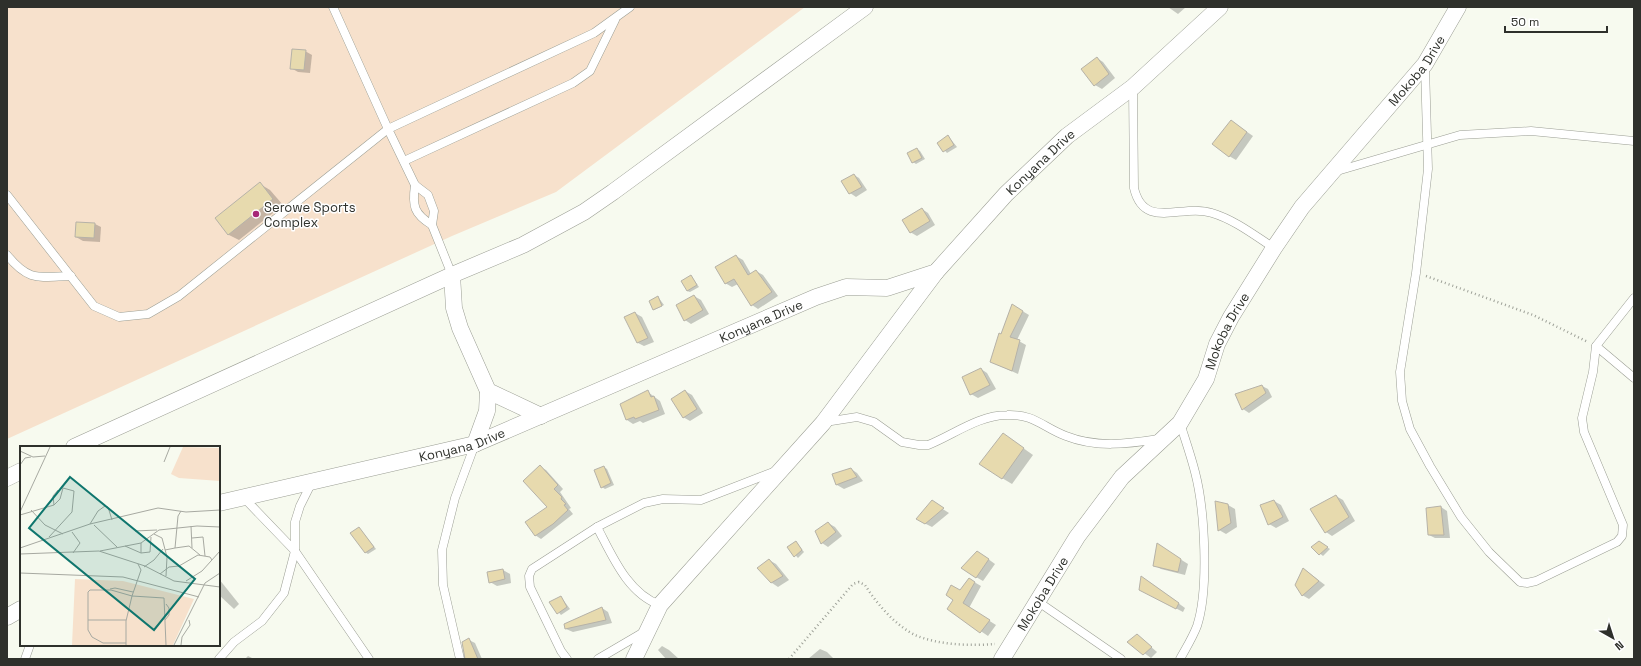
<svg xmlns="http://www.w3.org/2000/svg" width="1641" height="666" font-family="'Space Grotesk',sans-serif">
<rect width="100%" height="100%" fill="#f7faef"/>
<!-- green -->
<path fill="#f7e1cc" d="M 7,7 L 805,7 L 556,192 L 452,236 L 7,439 Z"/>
<!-- shadow -->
<g fill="#0003">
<path d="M 1168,7 L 1186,7 L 1178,14 Z"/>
<path d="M 305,51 L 312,55 L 310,73 L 298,72 L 291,68 Z"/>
<path d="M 1097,58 L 1103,62 L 1115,78 L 1102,89 L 1095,85 Z"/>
<path d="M 1231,121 L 1253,136 L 1236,160 L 1229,156 Z"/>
<path d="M 948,136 L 957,147 L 947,153 L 938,143 Z"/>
<path d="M 917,149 L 920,151 L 925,159 L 916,164 L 913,162 Z"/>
<path d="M 854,175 L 859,178 L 867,190 L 856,197 L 850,193 Z"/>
<path d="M 260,184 L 270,190 L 283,205 L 239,240 L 229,235 L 216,219 Z"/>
<path d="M 922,209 L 928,213 L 935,225 L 917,236 L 910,232 Z"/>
<path d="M 95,224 L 101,227 L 100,242 L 83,241 L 76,237 Z"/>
<path d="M 736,256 L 743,260 L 751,274 L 756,271 L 763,275 L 778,296 L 758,309 L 752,305 L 738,284 L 732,287 L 725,283 Z"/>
<path d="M 691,276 L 699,287 L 690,292 L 687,291 Z"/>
<path d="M 694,296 L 701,300 L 709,314 L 691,324 L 685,320 Z"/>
<path d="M 658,297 L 664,305 L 654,310 L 650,301 Z"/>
<path d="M 1012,305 L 1029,315 L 1017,340 L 1026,345 L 1018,374 L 991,362 Z"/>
<path d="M 635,313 L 642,317 L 654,342 L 644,346 L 638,343 Z"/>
<path d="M 981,369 L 987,373 L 996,389 L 978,398 L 971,394 Z"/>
<path d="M 1262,386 L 1268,389 L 1272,397 L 1249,413 L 1243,409 Z"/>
<path d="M 685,391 L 692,395 L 703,413 L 690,421 L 683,417 Z"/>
<path d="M 648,392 L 660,401 L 665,414 L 643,423 L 640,421 L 633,424 L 627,420 L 621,405 Z"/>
<path d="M 1003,434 L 1033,455 L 1012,484 L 1002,478 Z"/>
<path d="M 540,467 L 546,470 L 563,489 L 560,492 L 571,508 L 569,509 L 573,514 L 541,539 L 535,535 L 548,507 Z"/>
<path d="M 604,467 L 607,469 L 614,485 L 605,489 L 602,487 Z"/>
<path d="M 851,469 L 857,473 L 863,481 L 844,489 L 837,485 L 833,474 Z"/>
<path d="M 1336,496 L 1343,500 L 1355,521 L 1332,536 L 1326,532 Z"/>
<path d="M 1274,501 L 1281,505 L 1289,521 L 1276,528 L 1269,524 Z"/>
<path d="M 1228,505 L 1235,509 L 1237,527 L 1226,534 L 1219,530 Z"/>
<path d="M 938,506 L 949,513 L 932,527 L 924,523 Z"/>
<path d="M 1441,507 L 1447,511 L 1450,538 L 1435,538 L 1429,535 Z"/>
<path d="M 828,523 L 835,527 L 842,536 L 828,547 L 822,543 L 816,531 Z"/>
<path d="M 359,528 L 376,549 L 368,554 L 365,552 Z"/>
<path d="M 796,542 L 804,552 L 798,558 L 788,547 Z"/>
<path d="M 1322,544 L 1330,549 L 1323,556 L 1312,547 Z"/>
<path d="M 1164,549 L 1188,564 L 1185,575 L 1161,569 L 1154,565 Z"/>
<path d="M 984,556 L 995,564 L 983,581 L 976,577 Z"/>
<path d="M 769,560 L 776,564 L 789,580 L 778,587 L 772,583 L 759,568 Z"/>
<path d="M 1304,569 L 1325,585 L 1309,599 L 1302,595 Z"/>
<path d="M 503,570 L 510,574 L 511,583 L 497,586 L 490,582 Z"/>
<path d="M 219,579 L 239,604 L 234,609 L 219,595 Z"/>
<path d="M 969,579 L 981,586 L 969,608 L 996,625 L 988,636 L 948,609 Z"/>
<path d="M 1148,581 L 1185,608 L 1183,612 L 1147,593 Z"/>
<path d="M 561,597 L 570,609 L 561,615 L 550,602 Z"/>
<path d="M 602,608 L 608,612 L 612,623 L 573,632 L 566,629 Z"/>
<path d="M 1137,635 L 1157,652 L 1151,658 L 1129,642 Z"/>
<path d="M 469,640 L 475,643 L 482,659 L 466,659 Z"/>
<path d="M 662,646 L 669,650 L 679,659 L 666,659 L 658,650 Z"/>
<path d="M 820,649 L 827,652 L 834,659 L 808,659 Z"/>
<path d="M 248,656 L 254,659 L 245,659 Z"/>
</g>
<!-- building -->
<g fill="#e7daae" stroke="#b6b2a8">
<path d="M 292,49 L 306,50 L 304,70 L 290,69 Z"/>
<path d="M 1097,57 L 1109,74 L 1094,86 L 1081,69 Z"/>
<path d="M 1231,120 L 1247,132 L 1229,157 L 1212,144 Z"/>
<path d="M 948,135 L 954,145 L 943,152 L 937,143 Z"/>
<path d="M 917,148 L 922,158 L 912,163 L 907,153 Z"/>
<path d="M 854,174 L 862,187 L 849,194 L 841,181 Z"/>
<path d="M 260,182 L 273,199 L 228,235 L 215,218 Z"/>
<path d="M 922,208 L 930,221 L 910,233 L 902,220 Z"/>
<path d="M 76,222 L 95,223 L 94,238 L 75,237 Z"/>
<path d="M 736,255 L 748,275 L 756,270 L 772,292 L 751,306 L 734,279 L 725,284 L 715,267 Z"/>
<path d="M 691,275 L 697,285 L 687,291 L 681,281 Z"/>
<path d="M 694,295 L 703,310 L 684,321 L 676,305 Z"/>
<path d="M 658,296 L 662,306 L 653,310 L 649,301 Z"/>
<path d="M 1012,304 L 1023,311 L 1010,337 L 1020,340 L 1012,371 L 990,362 L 999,333 L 1001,334 Z"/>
<path d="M 635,312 L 648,338 L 637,343 L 624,317 Z"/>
<path d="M 981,368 L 990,385 L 970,395 L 962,377 Z"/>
<path d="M 1262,385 L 1266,393 L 1242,410 L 1235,394 Z"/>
<path d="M 648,390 L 651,397 L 654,396 L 659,410 L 635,419 L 634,417 L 626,420 L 620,404 Z"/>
<path d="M 685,390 L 697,409 L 683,418 L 671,399 Z"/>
<path d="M 1003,433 L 1024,448 L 1002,479 L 979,464 Z"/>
<path d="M 540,465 L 558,485 L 554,489 L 562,497 L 561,499 L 566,504 L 564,505 L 568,510 L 553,524 L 535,536 L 525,522 L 547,507 L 523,481 Z"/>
<path d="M 604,466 L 611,483 L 601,488 L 594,470 Z"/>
<path d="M 851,468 L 857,477 L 836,485 L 832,474 Z"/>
<path d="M 1336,495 L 1349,517 L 1325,533 L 1310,509 Z"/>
<path d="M 932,500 L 944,508 L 925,524 L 916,519 Z"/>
<path d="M 1274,500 L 1283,517 L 1268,525 L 1260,505 Z"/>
<path d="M 1215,501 L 1228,504 L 1231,523 L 1218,531 Z"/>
<path d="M 1441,506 L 1444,535 L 1428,535 L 1426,508 Z"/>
<path d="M 828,522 L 836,532 L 821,544 L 815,531 Z"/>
<path d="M 359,527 L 374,547 L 365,553 L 350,533 Z"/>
<path d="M 796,541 L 802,550 L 794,557 L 787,547 Z"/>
<path d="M 1319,541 L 1328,547 L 1319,555 L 1311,547 Z"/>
<path d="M 1157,543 L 1181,559 L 1178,572 L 1153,566 Z"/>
<path d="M 977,551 L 989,559 L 976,578 L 961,568 Z"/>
<path d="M 769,559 L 783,576 L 771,583 L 757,568 Z"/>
<path d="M 1303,568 L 1319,581 L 1302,596 L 1295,585 Z"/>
<path d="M 503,569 L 505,579 L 489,583 L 487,572 Z"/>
<path d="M 1141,576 L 1179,603 L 1176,609 L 1139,590 Z"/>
<path d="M 969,578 L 975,582 L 963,603 L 990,620 L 980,633 L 947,609 L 953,600 L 946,595 L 951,585 L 960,590 Z"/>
<path d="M 561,596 L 567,607 L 557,614 L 549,602 Z"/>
<path d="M 602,607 L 606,620 L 565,629 L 564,624 Z"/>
<path d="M 1137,634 L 1152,647 L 1143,655 L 1127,642 Z"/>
<path d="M 469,638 L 478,659 L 465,659 L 462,642 Z"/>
</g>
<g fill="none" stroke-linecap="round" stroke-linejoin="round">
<!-- lane casing -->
<g stroke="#9b9e94" stroke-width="9">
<g id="lane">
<path d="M 1425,67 L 1428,169 L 1416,273 L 1400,372 L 1402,401 L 1410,429 L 1430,466 L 1461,517 L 1489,552 L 1520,582 L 1527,583 L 1536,581 L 1617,542 L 1622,536 L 1623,525 L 1584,432 L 1582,418 L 1593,372 L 1596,346 L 1634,298"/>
<path d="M 1133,87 L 1134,188 C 1144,231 1182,203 1212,213 C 1235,220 1254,235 1274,248"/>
<path d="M 404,161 L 573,83 L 590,71 L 615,20"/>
<path d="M 1337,171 L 1460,135 L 1531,131 L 1634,141"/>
<path d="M 415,185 C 412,206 414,214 432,225"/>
<path d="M 7,195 L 94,306 L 119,317 L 148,314 L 179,296 L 388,129 L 333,7"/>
<path d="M 7,255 C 29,282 38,277 71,276"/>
<path d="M 452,275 L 432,225 L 434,211 L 428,195 L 415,185 L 388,129 L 594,33 L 630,7"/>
<path d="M 1596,346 L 1634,378"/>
<path d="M 825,422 L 857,417 L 874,422 L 902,442 L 919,445 L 928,445 C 953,435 979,415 1007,415 C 1035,414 1042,427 1066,436 C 1096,448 1127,444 1159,439"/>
<path d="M 245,499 L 295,551 L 369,659"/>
<path d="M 1037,601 L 1121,659"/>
<path d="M 660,605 C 627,593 612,555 597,527 L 644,503 L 663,499 L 701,500 L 776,471"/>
<path d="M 25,659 L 30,645"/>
<path d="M 219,659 L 234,642 L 262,621 L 284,593 L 295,551 L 295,522 L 300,506 L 312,482"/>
<path d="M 460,659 L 443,585 L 442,550 L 455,498 L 475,444"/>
<path d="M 567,659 L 561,651 L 530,587 L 529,576 L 532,569 L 597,527"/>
<path d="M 598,659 L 644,632"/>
<path d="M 1180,659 C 1186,648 1193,637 1197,626 C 1209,590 1205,510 1195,472 C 1191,456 1185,439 1180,423"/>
</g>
</g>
<!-- street casing -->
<g stroke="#9b9e94" stroke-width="17">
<g id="street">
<path d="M 452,275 L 454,308 L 460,328 L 488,391 L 541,416"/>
<path d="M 475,444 L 487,411 L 488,391"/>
<path d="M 74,447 L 452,275 L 523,245 L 584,212 L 613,192 L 865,7"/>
<path d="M 7,478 L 21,471"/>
<path id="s1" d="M 219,503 L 475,444 L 816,297 L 846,287 L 887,288 L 936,272 L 1006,194 L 1067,136 L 1133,87 L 1220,7"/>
<path d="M 7,617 L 21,609"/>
<path d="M 634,659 L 660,605 L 823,423 L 936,272"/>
<path id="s2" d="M 1002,659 L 1077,537 L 1122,477 L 1180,423 L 1206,379 L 1217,344 L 1231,317 L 1274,248 L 1302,207 L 1425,64 L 1458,7"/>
</g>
</g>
<!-- path -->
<g stroke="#9ea198" stroke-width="2.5" stroke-dasharray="1 3" stroke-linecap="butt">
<path d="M 1426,276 L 1533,315 L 1588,342"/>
<path d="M 789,659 L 853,584 L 859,582 L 865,585 C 877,604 895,625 915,635 C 938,645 970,646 995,644"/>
</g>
<!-- lane -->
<use href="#lane" stroke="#fff" stroke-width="8"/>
<!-- street -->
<use href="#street" stroke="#fff" stroke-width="16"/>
</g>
<!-- markers -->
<circle fill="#a62777" stroke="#fff" stroke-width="1.5" cx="256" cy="214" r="4"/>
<g text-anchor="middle" stroke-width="3" stroke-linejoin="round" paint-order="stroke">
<!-- street labels -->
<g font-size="13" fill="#2e302b" stroke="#fff">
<text dy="5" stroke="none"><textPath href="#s2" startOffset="725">Mokoba Drive</textPath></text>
<text dy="5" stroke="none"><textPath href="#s1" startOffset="910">Konyana Drive</textPath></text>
<text dy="5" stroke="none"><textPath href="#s1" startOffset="574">Konyana Drive</textPath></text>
<text dy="5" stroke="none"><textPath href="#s2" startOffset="401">Mokoba Drive</textPath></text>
<text dy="5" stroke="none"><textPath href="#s1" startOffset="250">Konyana Drive</textPath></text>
<text dy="5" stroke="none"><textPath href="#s2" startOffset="77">Mokoba Drive</textPath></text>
</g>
<!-- poi labels -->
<g font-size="13" fill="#2e302b" stroke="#fff" text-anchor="start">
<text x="264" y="212">Serowe Sports<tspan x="264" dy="15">Complex</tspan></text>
</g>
</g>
<!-- overview -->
<g transform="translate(20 446)">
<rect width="200" height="200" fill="#f7faef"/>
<path d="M 163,1 L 200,2 L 200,35 L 159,32 L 151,28 ZM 55,133 L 103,135 L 174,153 L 153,199 L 52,199 Z" fill="#f7e1cc"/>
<path fill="none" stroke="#a7a9a1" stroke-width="1" d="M 0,5 L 13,11 L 25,10M 144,16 L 150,1M 0,19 L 5,12 L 11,11M 34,59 L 33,50 L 38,44M 11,64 L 25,79 L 43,88M 0,66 L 30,1M 0,69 L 34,59 L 40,53 L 43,42 L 54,45 L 52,66 L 29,91M 70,78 L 78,65 L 85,60 L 88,61 L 92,74M 74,79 L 97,101M 171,80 L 172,102M 115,85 L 137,84M 52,86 L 60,97 L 53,107M 134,88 L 142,92 L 147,111 L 146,130M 172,92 L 183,91 L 185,110M 105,100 L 121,107 L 121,97M 0,102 L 70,78 L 138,62 L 166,66 L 200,64M 155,102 L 169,100 L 180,109M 145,104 L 155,102 L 158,70 L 161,65M 80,105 L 121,97 L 139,84 L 177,80 L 200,81M 121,107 L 130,106 L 131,91M 0,108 L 79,105 L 125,120 L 154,135 L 200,141M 124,121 L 134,114 L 143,103M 0,127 L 103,131 L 179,151M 140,128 L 149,121 L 159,120 L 178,109 L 190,111 L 192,114M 166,135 L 182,125 L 200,105M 90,143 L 95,142 L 113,146M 68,174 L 106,174M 145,174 L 149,169 L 149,162 L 146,158M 106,197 L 83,197 L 72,191 L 68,184 L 68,146 L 70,144 L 91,144 L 112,150 L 121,124 L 118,118M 106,199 L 106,175 L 112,150 L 144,152 L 146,199M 154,199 L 185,137 L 200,127M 161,199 L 162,191 L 170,179 L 169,174"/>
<path fill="#0f766e" fill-opacity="0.15" stroke="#0f766e" stroke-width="2" d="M 50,31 L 175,133 L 134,184 L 9,82 Z"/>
<rect width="200" height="200" fill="none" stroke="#2e302b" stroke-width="2"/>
</g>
<!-- border -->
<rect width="1641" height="666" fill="none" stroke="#2e302b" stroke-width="16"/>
<!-- north arrow -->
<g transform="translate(1613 638) rotate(141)" stroke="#ffffff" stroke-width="3" paint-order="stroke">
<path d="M0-3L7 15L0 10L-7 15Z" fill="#2e302b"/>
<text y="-6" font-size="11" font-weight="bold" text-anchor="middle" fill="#2e302b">N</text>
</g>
<!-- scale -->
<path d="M1505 26v6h102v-6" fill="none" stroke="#2e302b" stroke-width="2"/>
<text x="1511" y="26" font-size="12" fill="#2e302b" stroke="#ffffff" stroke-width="3" paint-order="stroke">50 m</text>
</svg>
